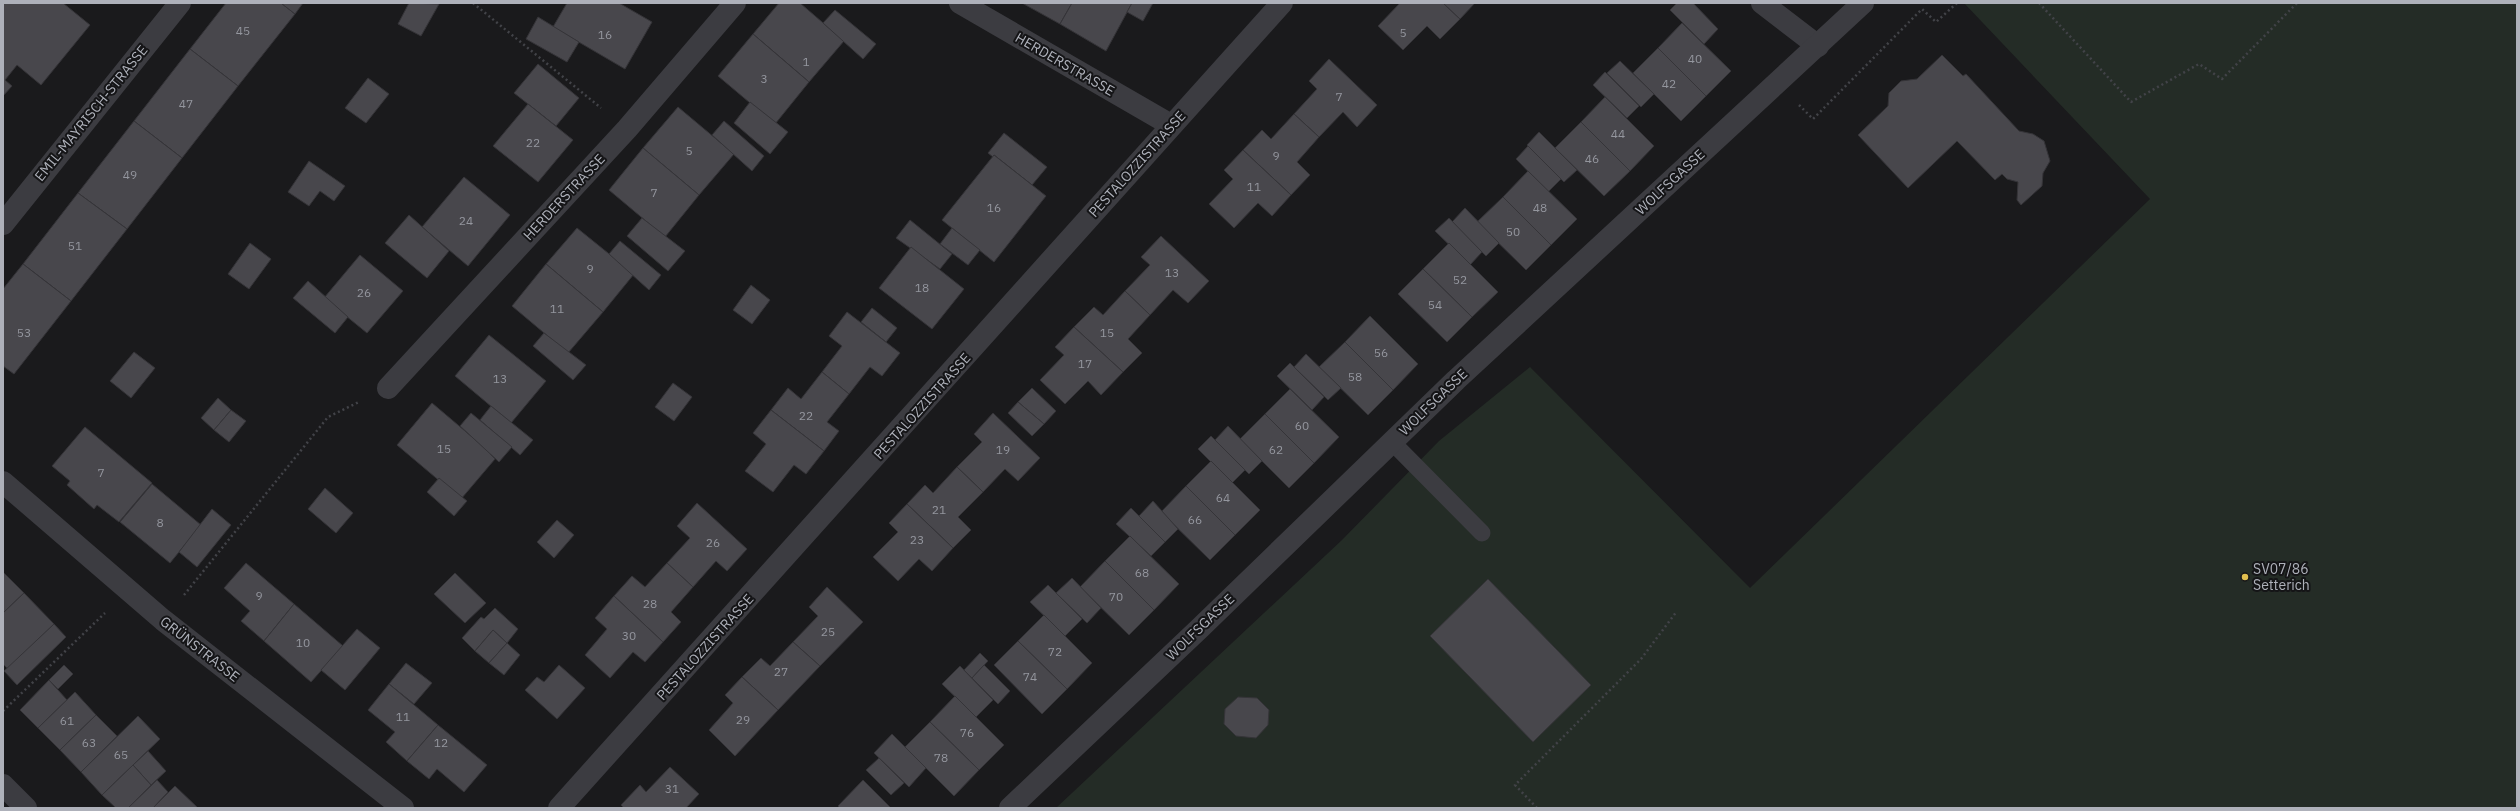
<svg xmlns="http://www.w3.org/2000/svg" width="2520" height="811" font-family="'IBM Plex Sans',sans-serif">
<rect width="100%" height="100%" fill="#1a1a1c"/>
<!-- green -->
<path fill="#242c26" d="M 1964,3 L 2517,3 L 2517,808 L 1056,808 L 1342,540 L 1439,441 L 1530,367 L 1750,588 L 2150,199 Z"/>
<!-- building -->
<g fill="#48474c" stroke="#353438">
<path d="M 3,3 L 63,3 L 90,25 L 41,85 L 17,65 L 5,80 L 12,86 L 3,96 Z"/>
<path d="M 226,3 L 281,3 L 295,14 L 238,86 L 190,49 Z"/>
<path d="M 281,3 L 303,3 L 295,14 Z"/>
<path d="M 409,3 L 439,4 L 421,36 L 398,24 Z"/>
<path d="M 567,3 L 619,3 L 652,22 L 625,69 L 553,27 Z"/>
<path d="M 779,3 L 800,3 L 844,41 L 809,82 L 753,34 Z"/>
<path d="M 1022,3 L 1072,3 L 1060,24 Z"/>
<path d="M 1072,3 L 1132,3 L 1106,51 L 1060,24 Z"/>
<path d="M 1132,3 L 1153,3 L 1143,21 L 1127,12 Z"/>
<path d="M 1400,3 L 1443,3 L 1460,19 L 1440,39 L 1427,26 L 1403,50 L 1378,26 Z"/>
<path d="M 1443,3 L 1475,3 L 1460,19 Z"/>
<path d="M 1677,3 L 1693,3 L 1718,29 L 1704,44 L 1670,10 Z"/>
<path d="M 835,10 L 876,44 L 863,59 L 823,23 Z"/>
<path d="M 538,17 L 579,42 L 567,62 L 526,39 Z"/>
<path d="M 1682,23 L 1731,71 L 1706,96 L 1658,48 Z"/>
<path d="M 753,34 L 809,82 L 775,124 L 718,76 Z"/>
<path d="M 1658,48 L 1706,96 L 1681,121 L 1633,73 Z"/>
<path d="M 190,49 L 238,86 L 182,158 L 134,121 Z"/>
<path d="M 1942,55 L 1963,76 L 1966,74 L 2019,131 L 2033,134 L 2044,141 L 2050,161 L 2043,173 L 2042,186 L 2021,205 L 2017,200 L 2018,182 L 2007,179 L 2002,174 L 1995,180 L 1957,141 L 1908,188 L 1858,135 L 1888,106 L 1889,93 L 1901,81 L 1917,79 Z"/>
<path d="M 1329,59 L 1377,105 L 1357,127 L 1343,112 L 1319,137 L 1294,114 L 1317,89 L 1309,81 Z"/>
<path d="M 1620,61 L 1654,94 L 1641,107 L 1607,73 Z"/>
<path d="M 538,64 L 579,98 L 556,126 L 514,93 Z"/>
<path d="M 1605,72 L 1639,106 L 1627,118 L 1593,85 Z"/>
<path d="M 368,78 L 389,94 L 366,123 L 345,108 Z"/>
<path d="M 1605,97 L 1654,146 L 1630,171 L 1581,122 Z"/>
<path d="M 750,102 L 788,132 L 770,154 L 734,123 Z"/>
<path d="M 528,104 L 573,140 L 538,182 L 493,146 Z"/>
<path d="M 678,107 L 734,154 L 699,195 L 643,148 Z"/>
<path d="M 1294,114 L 1319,137 L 1297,162 L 1310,175 L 1291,195 L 1243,150 L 1262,130 L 1271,139 Z"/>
<path d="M 134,121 L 182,158 L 127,229 L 78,193 Z"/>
<path d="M 724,121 L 764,156 L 752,171 L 712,135 Z"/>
<path d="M 1581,122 L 1630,171 L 1604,196 L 1555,148 Z"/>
<path d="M 1539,132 L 1577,170 L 1564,182 L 1527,145 Z"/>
<path d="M 1004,133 L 1047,167 L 1032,185 L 994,155 L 993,157 L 988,153 Z"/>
<path d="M 1528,146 L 1561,179 L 1548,192 L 1516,159 Z"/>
<path d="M 643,148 L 699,195 L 665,237 L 609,190 Z"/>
<path d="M 1243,150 L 1291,195 L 1272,216 L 1258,203 L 1234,228 L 1209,204 L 1233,179 L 1224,170 Z"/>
<path d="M 994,155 L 1046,196 L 994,262 L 942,220 Z"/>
<path d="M 309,161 L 345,186 L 334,201 L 320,191 L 309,206 L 288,192 Z"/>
<path d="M 1528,171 L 1577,219 L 1551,245 L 1503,197 Z"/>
<path d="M 464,177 L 510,215 L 468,266 L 422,227 Z"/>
<path d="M 78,193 L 127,229 L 71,301 L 23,264 Z"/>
<path d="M 1503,197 L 1551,245 L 1526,270 L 1477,222 Z"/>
<path d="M 1465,208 L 1499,243 L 1486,256 L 1452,222 Z"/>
<path d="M 409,215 L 449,251 L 427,278 L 385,243 Z"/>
<path d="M 642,218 L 685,251 L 668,271 L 627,236 Z"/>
<path d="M 1449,218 L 1482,252 L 1470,265 L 1435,231 Z"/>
<path d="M 910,220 L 952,254 L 940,269 L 896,238 Z"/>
<path d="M 577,228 L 634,274 L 603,312 L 546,264 Z"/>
<path d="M 952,228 L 980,250 L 968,265 L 940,244 Z"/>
<path d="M 1161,236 L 1209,281 L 1188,303 L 1173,290 L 1150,315 L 1125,291 L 1150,265 L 1141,257 Z"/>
<path d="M 620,241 L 661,275 L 649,290 L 609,254 Z"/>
<path d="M 250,243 L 271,259 L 249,289 L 228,274 Z"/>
<path d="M 1449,243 L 1498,292 L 1472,317 L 1423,269 Z"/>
<path d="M 911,247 L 964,289 L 932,329 L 879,288 Z"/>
<path d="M 360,255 L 403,291 L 367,333 L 324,298 Z"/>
<path d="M 23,264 L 71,301 L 14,374 L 3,366 L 3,289 Z"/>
<path d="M 546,264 L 603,312 L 568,353 L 512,306 Z"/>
<path d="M 1423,269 L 1472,317 L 1447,342 L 1398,294 Z"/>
<path d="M 308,281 L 348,317 L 335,333 L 293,298 Z"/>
<path d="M 751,285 L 770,300 L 752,324 L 733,310 Z"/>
<path d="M 1125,291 L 1150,315 L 1128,339 L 1142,353 L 1123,372 L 1074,327 L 1094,307 L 1103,315 Z"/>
<path d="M 872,308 L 897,328 L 886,342 L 861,322 Z"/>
<path d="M 847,312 L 900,353 L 882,376 L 870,367 L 849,394 L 822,372 L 842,346 L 829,336 Z"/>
<path d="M 1370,316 L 1418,364 L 1393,390 L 1345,342 Z"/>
<path d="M 1074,327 L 1123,372 L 1101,395 L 1088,381 L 1065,404 L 1040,380 L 1064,355 L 1055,347 Z"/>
<path d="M 544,333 L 586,365 L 573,380 L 533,346 Z"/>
<path d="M 489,335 L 546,381 L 511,423 L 455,376 Z"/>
<path d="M 1345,342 L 1393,390 L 1368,415 L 1319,367 Z"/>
<path d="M 134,352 L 155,368 L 131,398 L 110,381 Z"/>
<path d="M 1306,354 L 1341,388 L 1328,400 L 1294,367 Z"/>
<path d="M 1290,363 L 1324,397 L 1312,410 L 1277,376 Z"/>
<path d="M 822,372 L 849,394 L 827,422 L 839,431 L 824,451 L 771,410 L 788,388 L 801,399 Z"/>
<path d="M 673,383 L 692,397 L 674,421 L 655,407 Z"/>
<path d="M 1032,388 L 1056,411 L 1044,424 L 1018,402 Z"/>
<path d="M 1290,389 L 1339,437 L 1314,463 L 1265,414 Z"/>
<path d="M 218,398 L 231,410 L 214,430 L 201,418 Z"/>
<path d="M 1018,402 L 1044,424 L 1032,436 L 1008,413 Z"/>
<path d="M 432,403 L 491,453 L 490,454 L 495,459 L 461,499 L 397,445 Z"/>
<path d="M 491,406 L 533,440 L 520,455 L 480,420 Z"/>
<path d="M 231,410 L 246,421 L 229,442 L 214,430 Z"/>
<path d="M 771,410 L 824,451 L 806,474 L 794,465 L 773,492 L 745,471 L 766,444 L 753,433 Z"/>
<path d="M 471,413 L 512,447 L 499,462 L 460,426 Z"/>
<path d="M 993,413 L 1040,458 L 1018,481 L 1005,469 L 983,492 L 957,467 L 982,442 L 974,434 Z"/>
<path d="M 1265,414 L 1314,463 L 1289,488 L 1240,439 Z"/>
<path d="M 1228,426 L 1262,461 L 1249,474 L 1215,440 Z"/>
<path d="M 85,427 L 152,483 L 119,522 L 97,505 L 94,509 L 67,485 L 70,481 L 52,466 Z"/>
<path d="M 1211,436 L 1245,470 L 1232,483 L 1198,449 Z"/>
<path d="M 1211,461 L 1260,510 L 1235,535 L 1186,486 Z"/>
<path d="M 957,467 L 983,492 L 958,517 L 971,530 L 953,548 L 907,504 L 925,485 L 933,493 Z"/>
<path d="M 439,478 L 467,501 L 454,516 L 427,492 Z"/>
<path d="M 152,484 L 201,525 L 170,563 L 120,522 Z"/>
<path d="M 1186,486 L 1235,535 L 1210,560 L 1161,512 Z"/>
<path d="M 325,488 L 353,513 L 336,533 L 308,509 Z"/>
<path d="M 1153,501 L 1178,529 L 1165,542 L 1139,516 Z"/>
<path d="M 697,503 L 747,549 L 727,571 L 716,561 L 693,587 L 667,563 L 690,538 L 677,526 Z"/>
<path d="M 907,504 L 953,548 L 932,571 L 919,559 L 898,581 L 873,557 L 898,532 L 889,523 Z"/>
<path d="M 1131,508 L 1165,542 L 1151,556 L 1116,524 Z"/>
<path d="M 212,509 L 231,525 L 197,567 L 179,552 Z"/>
<path d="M 557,520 L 574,535 L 554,558 L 537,542 Z"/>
<path d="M 1130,536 L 1179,584 L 1154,610 L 1105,561 Z"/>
<path d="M 1105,561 L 1154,610 L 1129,635 L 1080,587 Z"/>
<path d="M 246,563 L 294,604 L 264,641 L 241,621 L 250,611 L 224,588 Z"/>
<path d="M 667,563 L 693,587 L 671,612 L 681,622 L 663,642 L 614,596 L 632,576 L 645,587 Z"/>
<path d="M 3,572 L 24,593 L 3,613 Z"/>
<path d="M 455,573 L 486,603 L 465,623 L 434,594 Z"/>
<path d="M 1072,578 L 1101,608 L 1087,623 L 1056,593 Z"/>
<path d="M 1488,579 L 1591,685 L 1533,742 L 1430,636 Z"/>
<path d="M 1048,585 L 1082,619 L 1065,636 L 1030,602 Z"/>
<path d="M 827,587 L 863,622 L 820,666 L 793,642 L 818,616 L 809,607 Z"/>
<path d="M 24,593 L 54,624 L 8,669 L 3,664 L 3,613 Z"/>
<path d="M 614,596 L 663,642 L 645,662 L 633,652 L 610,678 L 585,655 L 607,629 L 595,618 Z"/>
<path d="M 294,604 L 343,646 L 311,682 L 264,641 Z"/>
<path d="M 495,608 L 518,629 L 507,643 L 493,630 L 475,651 L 462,638 L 481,617 L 484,619 Z"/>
<path d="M 1044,615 L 1092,663 L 1067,689 L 1018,641 Z"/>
<path d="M 54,624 L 66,637 L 17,685 L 4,671 Z"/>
<path d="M 357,629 L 380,648 L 345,690 L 321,670 Z"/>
<path d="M 493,630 L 507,643 L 489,663 L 475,651 Z"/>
<path d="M 1018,641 L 1067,689 L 1042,714 L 994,665 Z"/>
<path d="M 793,642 L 820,666 L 778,710 L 742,677 L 761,658 L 770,666 Z"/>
<path d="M 507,643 L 520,655 L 504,675 L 489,663 Z"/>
<path d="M 980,653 L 988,661 L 972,678 L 964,670 Z"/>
<path d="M 406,663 L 432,683 L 414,704 L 389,684 Z"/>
<path d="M 64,665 L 73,674 L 58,689 L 49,680 Z"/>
<path d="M 559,665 L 585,688 L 557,719 L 525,690 L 537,677 L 544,682 Z"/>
<path d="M 984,665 L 1010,691 L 998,704 L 972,678 Z"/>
<path d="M 960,666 L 993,700 L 976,717 L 942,684 Z"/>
<path d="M 742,677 L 778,710 L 735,756 L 709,730 L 733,703 L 725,695 Z"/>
<path d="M 49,680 L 67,700 L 38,728 L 20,710 Z"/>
<path d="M 389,684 L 438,725 L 407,761 L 386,742 L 395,732 L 368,710 Z"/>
<path d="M 75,692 L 96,715 L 60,750 L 38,728 Z"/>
<path d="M 955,696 L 1004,745 L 979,770 L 930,722 Z"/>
<path d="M 1238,697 L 1257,698 L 1269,710 L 1268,725 L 1256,738 L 1236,736 L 1224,724 L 1225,709 Z"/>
<path d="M 96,715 L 117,736 L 81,772 L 60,750 Z"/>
<path d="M 138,716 L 160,739 L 102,795 L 81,772 Z"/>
<path d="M 930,722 L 979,770 L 954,796 L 905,747 Z"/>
<path d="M 438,725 L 487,765 L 464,792 L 437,769 L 429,779 L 407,761 Z"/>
<path d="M 892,734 L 926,768 L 909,787 L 874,753 Z"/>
<path d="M 148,751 L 166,771 L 151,785 L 133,765 Z"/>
<path d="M 879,758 L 904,783 L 891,795 L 866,770 Z"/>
<path d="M 133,765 L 151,785 L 128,808 L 116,808 L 102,795 Z"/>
<path d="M 670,767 L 699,794 L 686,808 L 624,808 L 621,805 L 640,785 L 646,792 Z"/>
<path d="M 157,780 L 168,792 L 153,808 L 128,808 Z"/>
<path d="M 863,780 L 891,808 L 840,808 L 838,806 Z"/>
<path d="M 175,786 L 198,808 L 153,808 Z"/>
</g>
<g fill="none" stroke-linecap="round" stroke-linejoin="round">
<!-- path -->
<g stroke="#424348" stroke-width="2.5" stroke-dasharray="2 3" stroke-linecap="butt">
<path d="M 473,3 L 601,108"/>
<path d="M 2039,3 L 2131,102 L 2199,64 L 2222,79 L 2297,3"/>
<path d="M 1799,105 L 1813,119 L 1922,9 L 1936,22 L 1957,3"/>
<path d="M 184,595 L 328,417 L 359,402"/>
<path d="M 3,711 L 105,613"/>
<path d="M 1537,808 L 1515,785 L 1641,659 L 1677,611"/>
</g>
<!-- service -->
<path stroke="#3c3c41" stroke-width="17" d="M 1391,441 L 1482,533"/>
<!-- minor -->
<g stroke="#3c3c41" stroke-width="22">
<path d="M 960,3 L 1171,125"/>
<path d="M 1762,3 L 1818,46"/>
<path d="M 3,224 L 180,3"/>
<path d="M 388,388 L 627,129 L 735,3"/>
<path d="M 3,482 L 163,620 L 403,808"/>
<path d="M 3,785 L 26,808"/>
<path d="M 559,808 L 1282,3"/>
<path d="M 1010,808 L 1200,628 L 1456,380 L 1863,3"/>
</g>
</g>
<!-- markers -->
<circle fill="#e0be4e" stroke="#151517" stroke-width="1.5" cx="2245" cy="577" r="4"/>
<g text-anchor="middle" stroke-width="4" stroke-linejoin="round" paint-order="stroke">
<!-- number labels -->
<g font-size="12" fill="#94969e">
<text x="243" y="35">45</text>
<text x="1403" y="37">5</text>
<text x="605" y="39">16</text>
<text x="1695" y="63">40</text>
<text x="806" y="66">1</text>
<text x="764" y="83">3</text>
<text x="1669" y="88">42</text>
<text x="1339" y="101">7</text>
<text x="186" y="108">47</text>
<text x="1618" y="138">44</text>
<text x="533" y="147">22</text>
<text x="689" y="155">5</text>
<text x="1276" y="160">9</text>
<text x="1592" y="163">46</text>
<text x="130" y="179">49</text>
<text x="1254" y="191">11</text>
<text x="654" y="197">7</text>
<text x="994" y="212">16</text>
<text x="1540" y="212">48</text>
<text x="466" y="225">24</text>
<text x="1513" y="236">50</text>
<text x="75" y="250">51</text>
<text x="590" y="273">9</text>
<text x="1172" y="277">13</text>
<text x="1460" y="284">52</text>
<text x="922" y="292">18</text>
<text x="364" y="297">26</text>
<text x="1435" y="309">54</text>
<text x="557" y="313">11</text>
<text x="24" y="337">53</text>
<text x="1107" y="337">15</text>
<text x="1381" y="357">56</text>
<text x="1085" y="368">17</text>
<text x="1355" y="381">58</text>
<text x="500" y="383">13</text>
<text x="806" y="420">22</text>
<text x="1302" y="430">60</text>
<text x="444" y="453">15</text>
<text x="1003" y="454">19</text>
<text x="1276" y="454">62</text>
<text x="101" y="477">7</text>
<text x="1223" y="502">64</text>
<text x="939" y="514">21</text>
<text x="1195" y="524">66</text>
<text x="160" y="527">8</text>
<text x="917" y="544">23</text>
<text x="713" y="547">26</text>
<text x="1142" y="577">68</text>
<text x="259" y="600">9</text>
<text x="1116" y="601">70</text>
<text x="650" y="608">28</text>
<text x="828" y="636">25</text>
<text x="629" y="640">30</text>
<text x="303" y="647">10</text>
<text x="1055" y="656">72</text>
<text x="781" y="676">27</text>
<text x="1030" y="681">74</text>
<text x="403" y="721">11</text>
<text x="743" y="724">29</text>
<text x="67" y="725">61</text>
<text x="967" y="737">76</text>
<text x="89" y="747">63</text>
<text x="441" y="747">12</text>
<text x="121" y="759">65</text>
<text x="941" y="762">78</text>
<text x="672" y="793">31</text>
</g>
<!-- street labels -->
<g font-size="14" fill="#aeb1ba" stroke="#151517">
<text transform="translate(1065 64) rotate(30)" y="5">HERDERSTRASSE</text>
<text transform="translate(91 113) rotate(-51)" y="5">EMIL-MAYRISCH-STRASSE</text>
<text transform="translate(1137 164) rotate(-48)" y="5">PESTALOZZISTRASSE</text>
<text transform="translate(1670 182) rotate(-43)" y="5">WOLFSGASSE</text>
<text transform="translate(564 197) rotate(-47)" y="5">HERDERSTRASSE</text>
<text transform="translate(1433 402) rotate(-44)" y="5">WOLFSGASSE</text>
<text transform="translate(922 406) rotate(-48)" y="5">PESTALOZZISTRASSE</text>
<text transform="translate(1200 627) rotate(-44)" y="5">WOLFSGASSE</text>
<text transform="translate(705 647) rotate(-48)" y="5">PESTALOZZISTRASSE</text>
<text transform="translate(200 649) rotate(38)" y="5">GRÜNSTRASSE</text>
</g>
<!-- poi labels -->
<g font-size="14" fill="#aeb1ba" stroke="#151517" text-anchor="start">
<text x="2253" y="574">SV07/86<tspan x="2253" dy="16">Setterich</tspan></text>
</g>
</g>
<!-- border -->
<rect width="2520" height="811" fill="none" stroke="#aeb1ba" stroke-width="8"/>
</svg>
